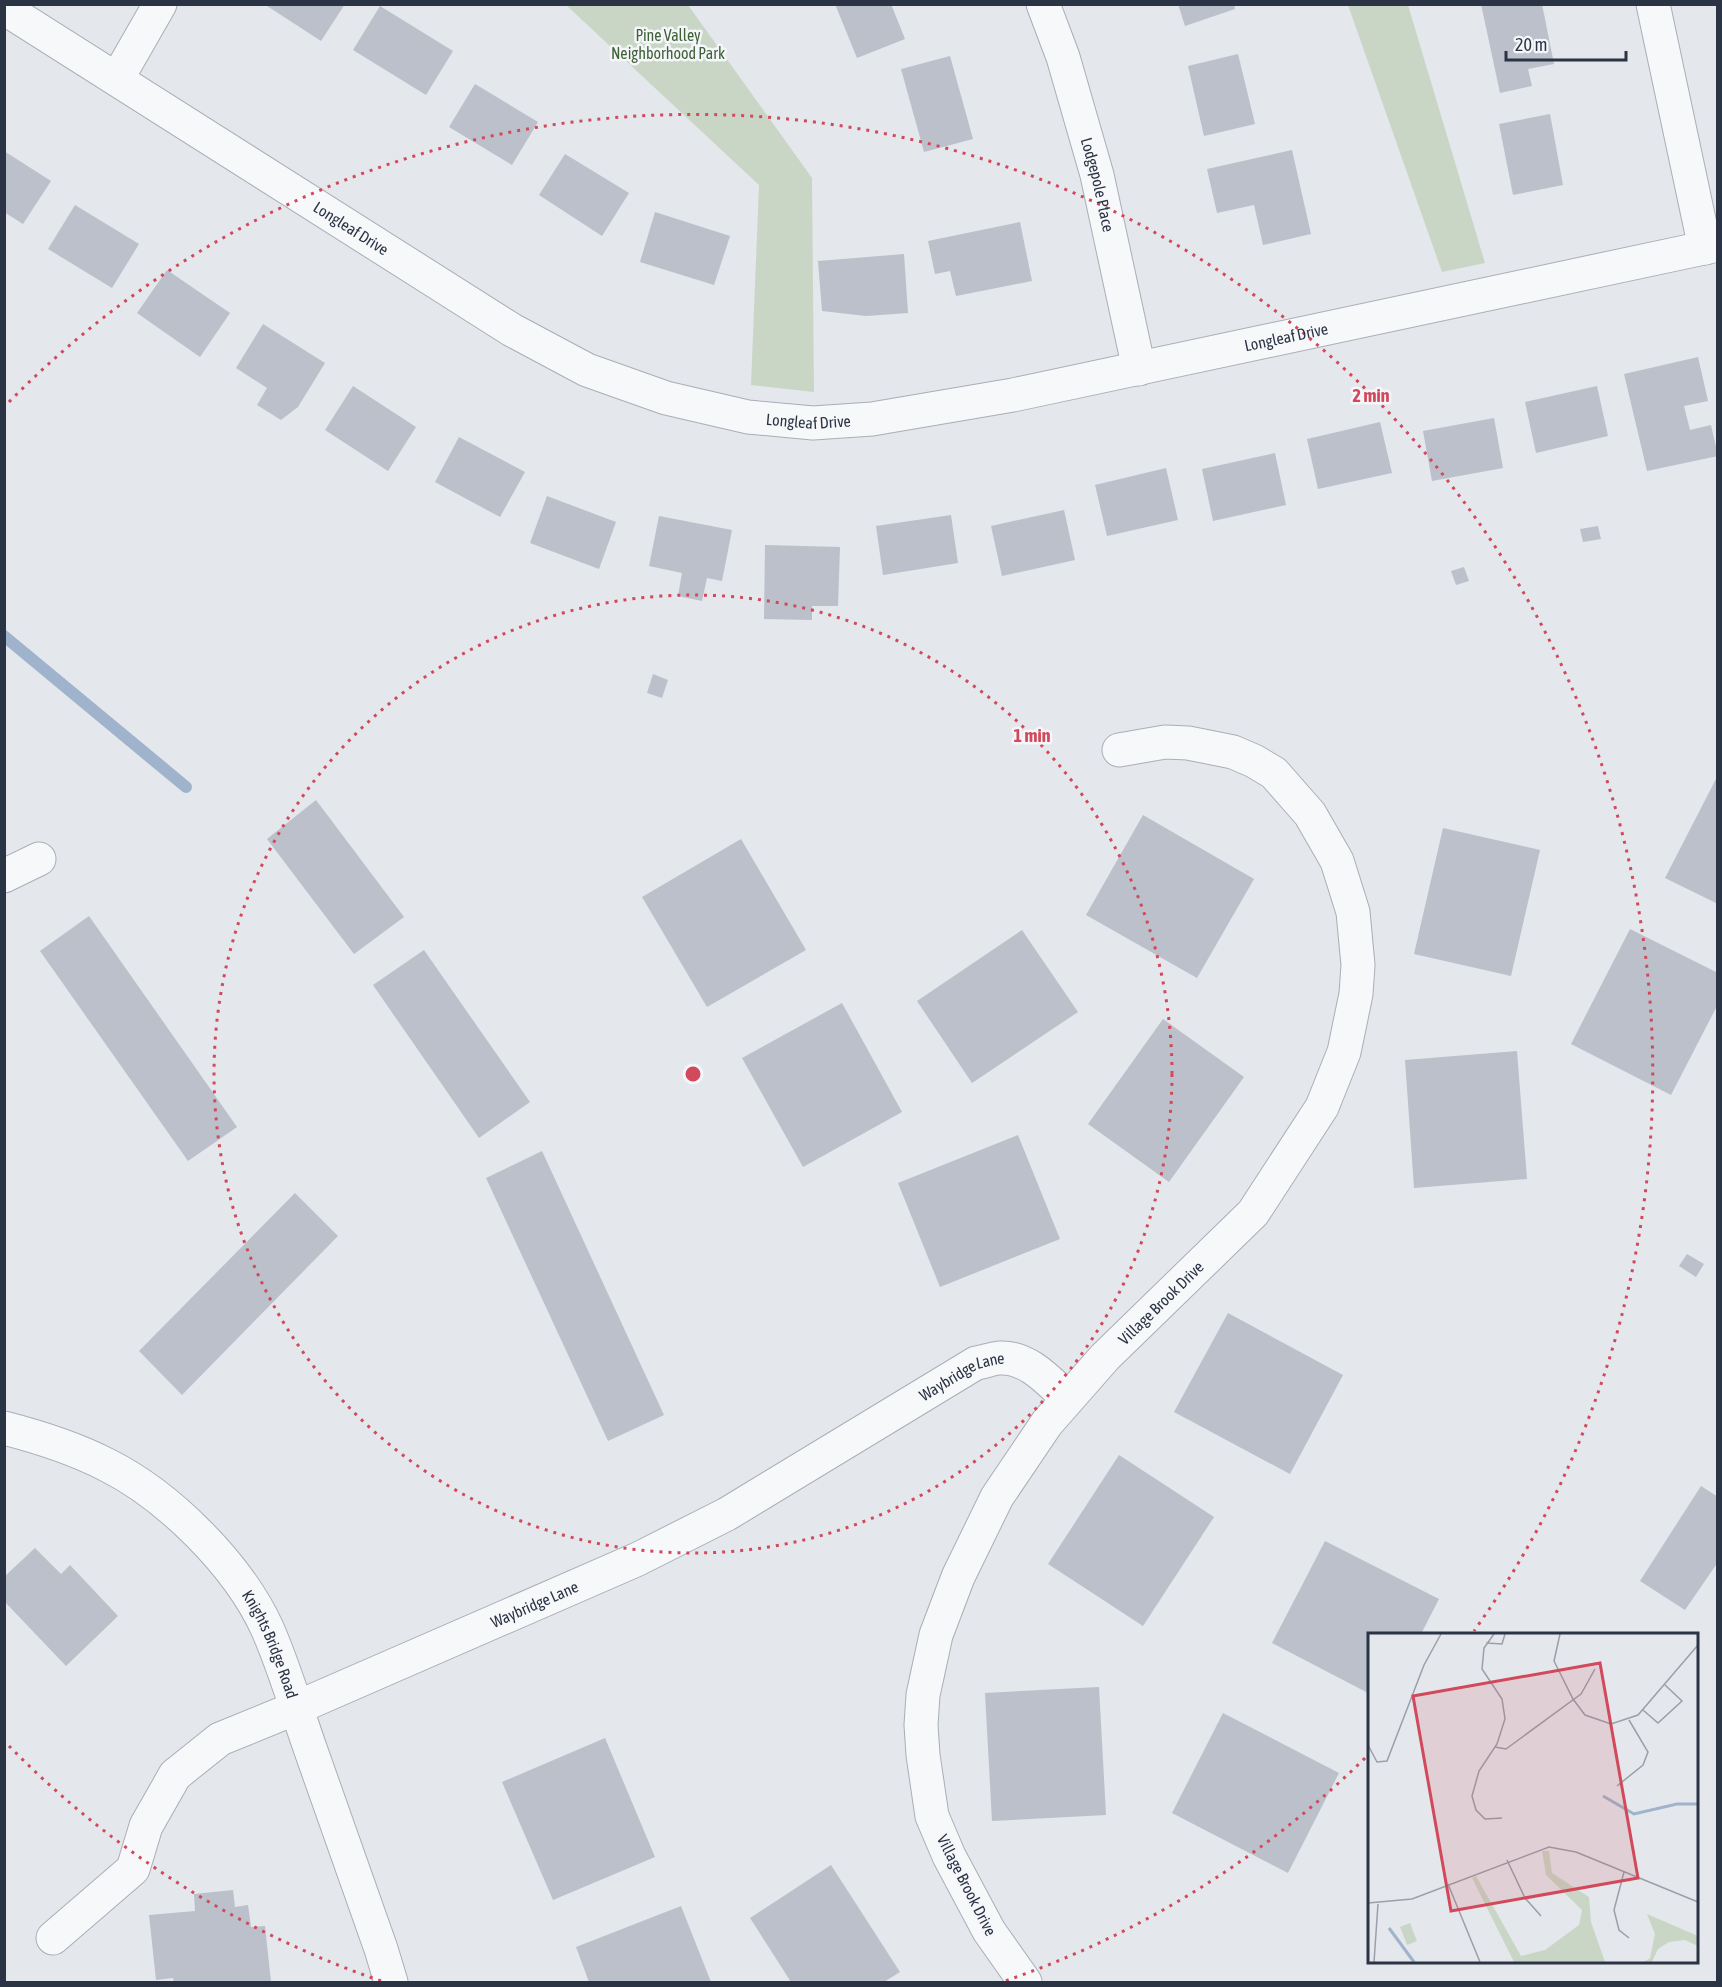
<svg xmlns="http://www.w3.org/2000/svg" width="1722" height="1987" font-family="'Asap Condensed',sans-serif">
<rect width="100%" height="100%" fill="#e4e7ec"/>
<!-- green -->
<g fill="#c9d6c5">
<path d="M 566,5 L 688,5 L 812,178 L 814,392 L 751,385 L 759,185 Z"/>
<path d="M 1348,5 L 1408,5 L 1485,263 L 1442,272 Z"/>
</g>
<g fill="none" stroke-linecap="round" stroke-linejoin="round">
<!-- stream -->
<path stroke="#9fb4cc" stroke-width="12" d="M 4,636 L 186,787"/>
</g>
<!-- building -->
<g fill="#bbc0ca">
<path d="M 264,4 L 345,4 L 321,41 Z"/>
<path d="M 835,4 L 891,4 L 905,39 L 857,58 Z"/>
<path d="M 1178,4 L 1234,4 L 1235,9 L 1185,26 Z"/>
<path d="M 1481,4 L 1542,4 L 1554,64 L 1528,69 L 1532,86 L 1500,93 Z"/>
<path d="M 380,6 L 453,51 L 426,95 L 353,50 Z"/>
<path d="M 1238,54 L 1255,124 L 1204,136 L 1188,66 Z"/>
<path d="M 950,56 L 973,139 L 924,152 L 901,69 Z"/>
<path d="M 475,84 L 538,122 L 512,165 L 449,127 Z"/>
<path d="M 1550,114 L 1563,185 L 1513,195 L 1499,124 Z"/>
<path d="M 1292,150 L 1311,234 L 1263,245 L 1254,205 L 1217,213 L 1207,169 Z"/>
<path d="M 4,151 L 51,181 L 23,224 L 4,212 Z"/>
<path d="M 565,154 L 629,193 L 602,236 L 539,195 Z"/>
<path d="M 75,205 L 139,244 L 112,288 L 48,249 Z"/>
<path d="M 655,212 L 730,236 L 714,285 L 640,262 Z"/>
<path d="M 1020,222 L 1032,281 L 956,296 L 950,271 L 935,274 L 928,241 Z"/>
<path d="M 904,254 L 908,313 L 866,316 L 822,311 L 818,261 Z"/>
<path d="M 167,270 L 230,313 L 200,357 L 137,313 Z"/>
<path d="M 263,324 L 325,363 L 298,407 L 281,420 L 257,405 L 267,388 L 236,368 Z"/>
<path d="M 1698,357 L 1708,401 L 1684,406 L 1690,430 L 1711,425 L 1718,456 L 1647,471 L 1624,374 Z"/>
<path d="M 353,386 L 416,427 L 388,471 L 325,430 Z"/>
<path d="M 1597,386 L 1608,436 L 1536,453 L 1525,402 Z"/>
<path d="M 1494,418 L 1503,468 L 1432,481 L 1423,431 Z"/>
<path d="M 1380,422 L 1392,473 L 1318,489 L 1307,439 Z"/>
<path d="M 459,437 L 525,472 L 500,517 L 435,482 Z"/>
<path d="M 1275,453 L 1286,505 L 1213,521 L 1202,469 Z"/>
<path d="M 1166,468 L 1178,520 L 1107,536 L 1095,485 Z"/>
<path d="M 547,496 L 616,522 L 599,569 L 530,543 Z"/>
<path d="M 1064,510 L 1075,560 L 1002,576 L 991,526 Z"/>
<path d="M 951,515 L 958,563 L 883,575 L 876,526 Z"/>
<path d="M 659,516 L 732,530 L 722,581 L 707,578 L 702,601 L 678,596 L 682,573 L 649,566 Z"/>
<path d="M 1598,526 L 1601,539 L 1583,542 L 1580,529 Z"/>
<path d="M 765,545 L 840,547 L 838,606 L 812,606 L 812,620 L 764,619 Z"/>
<path d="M 1464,567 L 1469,581 L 1456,585 L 1451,571 Z"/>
<path d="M 653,674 L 668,680 L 662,698 L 647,693 Z"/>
<path d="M 1718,775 L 1718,904 L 1665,878 Z"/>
<path d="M 316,800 L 404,917 L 354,954 L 267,839 Z"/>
<path d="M 1143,815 L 1254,879 L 1197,978 L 1086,915 Z"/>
<path d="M 1443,828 L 1540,850 L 1511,976 L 1414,954 Z"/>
<path d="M 741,839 L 806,950 L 707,1007 L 642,897 Z"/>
<path d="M 89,916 L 237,1127 L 188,1161 L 40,951 Z"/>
<path d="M 1630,929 L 1718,973 L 1718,1004 L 1671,1095 L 1571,1044 Z"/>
<path d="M 1022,930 L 1078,1012 L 972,1083 L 917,1001 Z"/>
<path d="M 424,950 L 530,1102 L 479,1138 L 373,985 Z"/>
<path d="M 842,1003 L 902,1112 L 803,1167 L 742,1058 Z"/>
<path d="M 1163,1019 L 1244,1077 L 1169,1182 L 1088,1124 Z"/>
<path d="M 1517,1051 L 1527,1179 L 1414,1188 L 1405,1060 Z"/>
<path d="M 1018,1135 L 1060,1239 L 940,1287 L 898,1183 Z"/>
<path d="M 542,1151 L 664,1415 L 608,1441 L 486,1178 Z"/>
<path d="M 295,1193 L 338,1236 L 182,1395 L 139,1351 Z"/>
<path d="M 1687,1254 L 1704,1264 L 1696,1277 L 1679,1266 Z"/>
<path d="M 1228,1313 L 1343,1375 L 1290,1474 L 1174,1412 Z"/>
<path d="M 1119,1455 L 1214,1517 L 1143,1626 L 1048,1564 Z"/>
<path d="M 1701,1486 L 1718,1497 L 1718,1562 L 1685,1610 L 1640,1581 Z"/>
<path d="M 1325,1541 L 1439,1599 L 1421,1634 L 1370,1634 L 1370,1694 L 1272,1643 Z"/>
<path d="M 35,1548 L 61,1574 L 70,1565 L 118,1616 L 66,1666 L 4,1601 L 4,1577 Z"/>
<path d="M 1099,1687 L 1106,1815 L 992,1821 L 985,1693 Z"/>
<path d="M 1223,1713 L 1339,1773 L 1288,1873 L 1172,1813 Z"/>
<path d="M 605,1738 L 655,1857 L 553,1900 L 502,1782 Z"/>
<path d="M 831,1865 L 900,1972 L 884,1982 L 791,1982 L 750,1918 Z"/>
<path d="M 233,1890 L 235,1907 L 248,1905 L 251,1927 L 265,1926 L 271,1982 L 174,1982 L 173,1978 L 156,1980 L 149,1915 L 195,1911 L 194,1894 Z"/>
<path d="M 681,1906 L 711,1982 L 589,1982 L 576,1947 Z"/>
</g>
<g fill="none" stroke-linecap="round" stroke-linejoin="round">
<!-- minor casing -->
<g stroke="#a9aeb7" stroke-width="35">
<g id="minor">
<path id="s1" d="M 1043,4 L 1063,57 L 1097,175 L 1139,369"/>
<path d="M 1653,4 L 1705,248"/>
<path id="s2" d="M 4,8 L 512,330 L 587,370 L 666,398 L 748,417 L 813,423 L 872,419 L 1013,395 L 1718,245"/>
<path d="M 117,79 L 160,4"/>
<path d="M 4,876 L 39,859"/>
<path id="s3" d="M 4,1428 C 39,1437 74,1448 107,1465 C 169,1496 238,1565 267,1628 C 284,1666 296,1708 310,1748 C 334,1815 358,1882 381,1949 L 391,1982"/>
<path id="s4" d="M 53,1938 L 133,1869 L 146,1826 L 175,1775 L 220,1739 L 296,1708 L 638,1559 L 727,1514 L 976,1363 C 983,1362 991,1359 999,1358 C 1027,1356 1049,1381 1067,1398"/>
<path id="s5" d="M 1025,1982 L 989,1931 L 949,1856 L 932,1816 L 923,1755 L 921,1725 L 923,1695 L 936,1635 L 958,1577 L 997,1497 L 1047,1423 L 1105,1357 L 1253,1213 L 1322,1107 L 1344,1052 L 1356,994 L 1358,965 L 1353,912 L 1337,861 L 1310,814 L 1274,773 L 1254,761 L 1233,752 L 1188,743 L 1165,742 L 1119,750"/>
</g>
</g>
<!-- minor -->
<use href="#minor" stroke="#f7f8fa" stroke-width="33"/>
</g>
<!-- distance rings -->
<g fill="none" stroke="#d1495b" stroke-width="3" stroke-dasharray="3 6">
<circle cx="693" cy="1074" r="479"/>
<path d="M1365 1758A959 959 0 0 1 1005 1981M381 1981A959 959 0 0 1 9 1746M9 402A959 959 0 0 1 1474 1631"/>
</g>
<g text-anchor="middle" stroke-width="5" stroke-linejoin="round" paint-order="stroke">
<!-- park labels -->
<g font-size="16" fill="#3f6138" stroke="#f4f6f9">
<text x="668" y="41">Pine Valley<tspan x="668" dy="18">Neighborhood Park</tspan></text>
</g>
<!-- street labels -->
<g font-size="16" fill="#2b3445" stroke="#f4f6f9">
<text dy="6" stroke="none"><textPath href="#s1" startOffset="189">Lodgepole Place</textPath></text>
<text dy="6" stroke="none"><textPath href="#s2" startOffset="411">Longleaf Drive</textPath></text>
<text dy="6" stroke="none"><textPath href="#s2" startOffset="1401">Longleaf Drive</textPath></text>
<text dy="6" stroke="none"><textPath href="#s2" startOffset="915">Longleaf Drive</textPath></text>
<text dy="6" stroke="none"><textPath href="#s5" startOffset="780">Village Brook Drive</textPath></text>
<text dy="6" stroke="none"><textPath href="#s4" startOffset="1095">Waybridge Lane</textPath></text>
<text dy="6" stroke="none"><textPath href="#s4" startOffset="609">Waybridge Lane</textPath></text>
<text dy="6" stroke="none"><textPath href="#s3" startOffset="358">Knights Bridge Road</textPath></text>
<text transform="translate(967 1885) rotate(63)" y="6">Village Brook Drive</text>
</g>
</g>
<!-- overview -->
<g transform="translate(1368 1633)">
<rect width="330" height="330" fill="#e4e7ec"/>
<path d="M 174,218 L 181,218 L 184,240 L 221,264 L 223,289 L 237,329 L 146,329 L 104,245 L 108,243 L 153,323 L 177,317 L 211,292 L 214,277 L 178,242 ZM 279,281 L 330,303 L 330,313 L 317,307 L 301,309 L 290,316 L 284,329 L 276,329 L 282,325 L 287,301 ZM 42,290 L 49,308 L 39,312 L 32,294 Z" fill="#c9d6c5"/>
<path fill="none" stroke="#9fb4cc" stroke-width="3" d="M 235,163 L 266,181 L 309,171 L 330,171M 21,295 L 46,329"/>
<path fill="none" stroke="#9a9fa9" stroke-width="1.5" d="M 126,1 L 116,15 L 114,36 L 134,66 L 137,86 L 129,111 L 111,138 L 104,163 L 108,177 L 117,186 L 134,185M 192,1 L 186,28 L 205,66 L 217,82 L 243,91 L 270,82 L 330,12M 118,10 L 134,11 L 137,1M 275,77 L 290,90 L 314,68 L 297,52M 0,112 L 9,129 L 19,128 L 56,32 L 73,1M 127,114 L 138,116 L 213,61 L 227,36M 249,153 L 275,132 L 280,119 L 261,87M 139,227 L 157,265 L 173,283M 256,239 L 246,277 L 251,297 L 261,305M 80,251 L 112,329M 0,270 L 44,266 L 181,214 L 208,219 L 330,269M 6,329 L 10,271"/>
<path fill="#d1495b" fill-opacity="0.15" stroke="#d1495b" stroke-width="3" d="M 232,30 L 270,245 L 83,278 L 45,63 Z"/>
<rect width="330" height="330" fill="none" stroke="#2b3445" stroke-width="3"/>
</g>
<circle cx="693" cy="1074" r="9" fill="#d1495b" stroke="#f4f6f9" stroke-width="3"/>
<g font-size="18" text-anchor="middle" font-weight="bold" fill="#d1495b" stroke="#f4f6f9" stroke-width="5" stroke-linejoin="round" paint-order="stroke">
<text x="1371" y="402">2 min</text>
<text x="1032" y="742">1 min</text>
</g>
<!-- border -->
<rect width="1722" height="1987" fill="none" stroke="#2b3445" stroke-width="12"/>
<!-- scale -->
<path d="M1506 51v9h120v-9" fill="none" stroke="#2b3445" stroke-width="3"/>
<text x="1515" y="51" font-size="18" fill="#2b3445" stroke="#f4f6f9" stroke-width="4.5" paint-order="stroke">20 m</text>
</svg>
